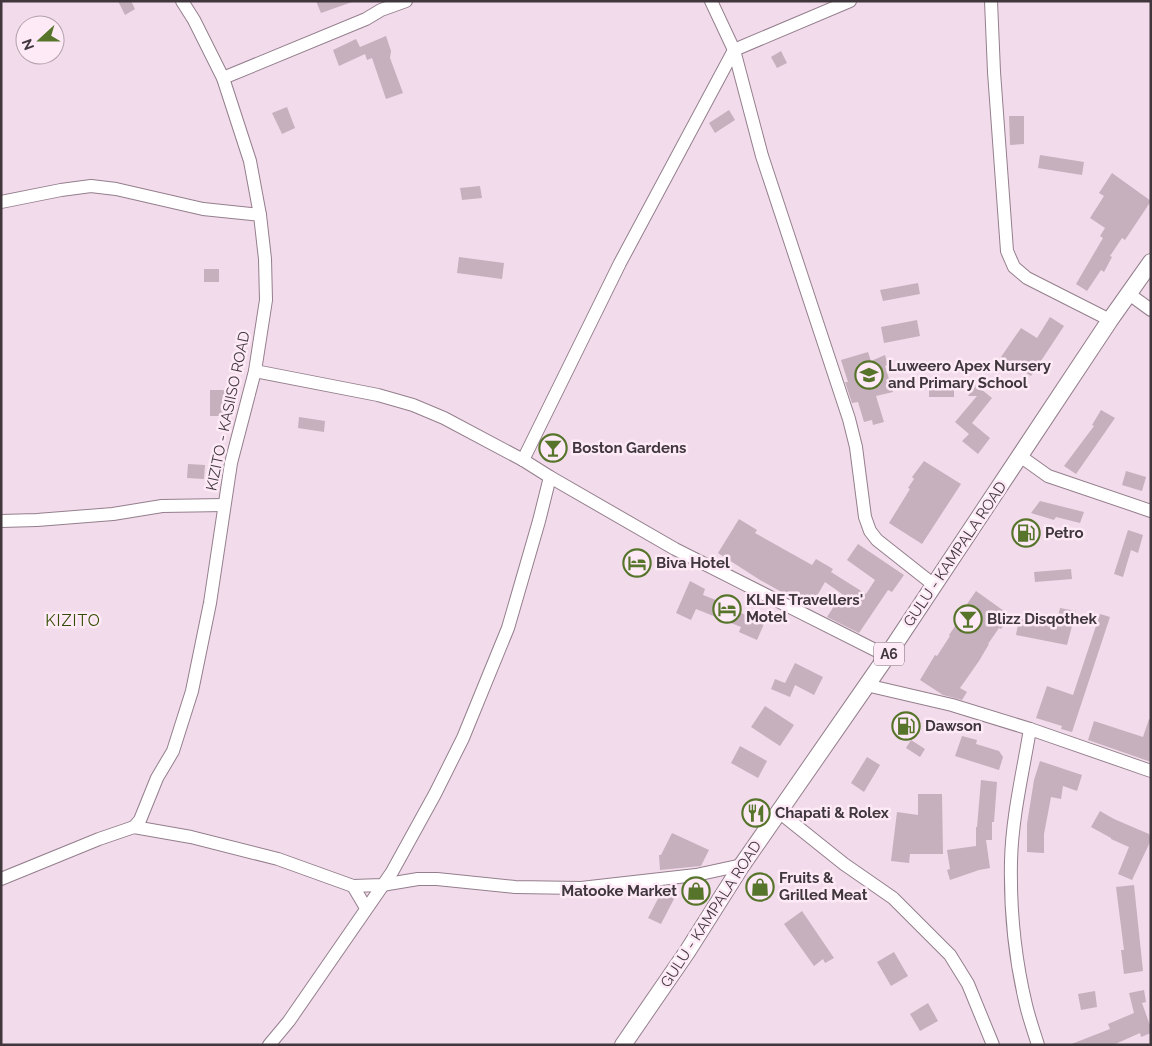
<svg xmlns="http://www.w3.org/2000/svg" width="1152" height="1046" font-family="Raleway,sans-serif">
<rect width="100%" height="100%" fill="#f2dbea"/>
<!-- building -->
<g fill="#c6b0be">
<path d="M 118,1 L 131,1 L 135,9 L 125,15 Z"/>
<path d="M 316,1 L 351,1 L 352,2 L 321,13 Z"/>
<path d="M 386,36 L 391,51 L 390,58 L 403,93 L 386,99 L 372,58 L 367,60 L 365,54 L 339,66 L 333,50 L 356,39 L 360,47 Z"/>
<path d="M 781,51 L 787,63 L 777,68 L 771,57 Z"/>
<path d="M 287,107 L 295,128 L 282,134 L 272,113 Z"/>
<path d="M 729,110 L 735,120 L 715,133 L 709,123 Z"/>
<path d="M 1009,116 L 1024,116 L 1024,144 L 1010,145 Z"/>
<path d="M 1040,155 L 1084,162 L 1082,175 L 1038,168 Z"/>
<path d="M 1112,173 L 1151,201 L 1125,240 L 1122,238 L 1110,256 L 1112,257 L 1104,272 L 1101,270 L 1087,291 L 1076,284 L 1103,238 L 1100,236 L 1105,228 L 1090,218 L 1104,196 L 1099,193 Z"/>
<path d="M 480,186 L 482,198 L 462,200 L 460,188 Z"/>
<path d="M 459,257 L 504,263 L 502,279 L 457,273 Z"/>
<rect x="204" y="269" width="15" height="13"/>
<path d="M 918,283 L 920,294 L 883,301 L 880,290 Z"/>
<path d="M 1050,317 L 1064,326 L 1031,376 L 1001,357 L 1021,328 L 1037,338 Z"/>
<path d="M 917,320 L 920,336 L 884,343 L 881,327 Z"/>
<path d="M 868,352 L 871,361 L 885,355 L 888,365 L 885,366 L 893,392 L 876,396 L 884,422 L 873,425 L 872,420 L 864,422 L 858,402 L 852,403 L 845,382 L 848,382 L 841,360 Z"/>
<path d="M 954,379 L 954,397 L 929,397 L 929,380 Z"/>
<path d="M 976,385 L 992,398 L 972,423 L 990,438 L 978,454 L 962,441 L 969,434 L 955,422 L 977,396 L 968,396 Z"/>
<rect x="210" y="390" width="18" height="26"/>
<path d="M 1101,410 L 1115,418 L 1076,474 L 1064,466 L 1094,426 L 1092,425 Z"/>
<path d="M 299,417 L 325,421 L 324,432 L 298,428 Z"/>
<path d="M 924,461 L 961,484 L 922,544 L 889,523 L 910,489 L 908,488 L 914,479 L 912,477 Z"/>
<path d="M 188,464 L 205,465 L 204,479 L 187,478 Z"/>
<path d="M 1126,471 L 1146,477 L 1142,491 L 1122,485 Z"/>
<path d="M 1040,501 L 1084,512 L 1080,523 L 1056,517 L 1054,520 L 1031,513 Z"/>
<path d="M 739,519 L 757,530 L 755,533 L 812,565 L 816,559 L 833,569 L 831,572 L 866,594 L 875,580 L 847,560 L 858,544 L 904,575 L 892,592 L 888,590 L 859,633 L 827,617 L 842,594 L 825,582 L 810,608 L 760,580 L 718,553 Z"/>
<path d="M 1128,530 L 1143,535 L 1138,553 L 1131,550 L 1123,577 L 1114,574 Z"/>
<path d="M 1071,569 L 1072,579 L 1035,582 L 1034,572 Z"/>
<path d="M 690,581 L 705,589 L 703,595 L 734,607 L 733,609 L 764,624 L 757,640 L 739,632 L 741,627 L 696,609 L 691,620 L 676,613 Z"/>
<path d="M 976,591 L 1011,616 L 1001,629 L 999,628 L 988,644 L 989,644 L 979,661 L 960,688 L 967,692 L 962,700 L 943,695 L 920,680 L 935,655 L 937,656 L 950,636 L 949,635 L 969,606 L 967,604 Z"/>
<path d="M 1060,608 L 1076,611 L 1067,645 L 1016,635 L 1019,619 L 1056,627 Z"/>
<path d="M 1100,614 L 1110,617 L 1072,732 L 1061,729 L 1062,726 L 1036,718 L 1047,686 L 1073,695 Z"/>
<path d="M 795,663 L 823,677 L 814,695 L 795,685 L 790,697 L 771,689 L 775,679 L 785,683 Z"/>
<path d="M 765,706 L 794,725 L 780,746 L 751,727 Z"/>
<path d="M 1149,719 L 1151,720 L 1151,762 L 1088,740 L 1094,721 L 1143,737 Z"/>
<path d="M 962,736 L 977,740 L 976,744 L 999,751 L 1003,757 L 999,770 L 955,756 Z"/>
<path d="M 911,740 L 925,749 L 920,757 L 906,748 Z"/>
<path d="M 740,746 L 767,761 L 758,778 L 731,763 Z"/>
<path d="M 867,757 L 880,765 L 864,792 L 851,783 Z"/>
<path d="M 1040,761 L 1082,775 L 1077,791 L 1063,786 L 1061,799 L 1051,797 L 1044,834 L 1044,853 L 1027,852 L 1027,824 L 1034,780 Z"/>
<path d="M 981,780 L 997,782 L 994,822 L 992,822 L 992,840 L 986,840 L 990,868 L 979,870 L 950,880 L 947,870 L 950,869 L 947,850 L 976,846 L 976,827 L 977,827 Z"/>
<path d="M 918,794 L 942,794 L 943,854 L 910,854 L 909,863 L 891,861 L 897,812 L 918,815 Z"/>
<path d="M 1100,811 L 1114,819 L 1149,834 L 1151,840 L 1132,880 L 1118,874 L 1129,847 L 1111,839 L 1111,838 L 1091,827 Z"/>
<path d="M 672,833 L 709,850 L 701,866 L 660,870 L 659,855 L 661,855 Z"/>
<path d="M 1134,885 L 1143,971 L 1124,974 L 1121,950 L 1124,950 L 1116,887 Z"/>
<path d="M 662,891 L 675,897 L 661,924 L 648,918 Z"/>
<path d="M 802,911 L 834,958 L 825,963 L 823,959 L 814,966 L 784,924 Z"/>
<path d="M 894,952 L 908,976 L 891,986 L 877,962 Z"/>
<path d="M 1144,990 L 1146,1002 L 1142,1003 L 1151,1028 L 1151,1033 L 1141,1037 L 1140,1033 L 1113,1045 L 1069,1045 L 1110,1029 L 1108,1024 L 1134,1013 L 1129,993 Z"/>
<path d="M 1095,991 L 1097,1007 L 1081,1010 L 1078,994 Z"/>
<path d="M 928,1003 L 938,1021 L 920,1031 L 910,1014 Z"/>
</g>
<g fill="none" stroke-linecap="round" stroke-linejoin="round">
<!-- minor casing -->
<g stroke="#947f8d" stroke-width="14">
<g id="minor">
<path d="M 711,1 L 734,50 L 762,156 L 849,419 L 856,447 L 865,517 L 870,531 L 877,540 L 934,585"/>
<path d="M 991,1 L 994,72 L 1007,251 L 1014,267 L 1027,278 L 1110,320"/>
<path d="M 223,78 L 366,19 L 381,10 L 406,1"/>
<path d="M 1,202 L 61,190 L 91,186 L 116,189 L 203,209 L 260,215"/>
<path d="M 1129,294 L 1151,310"/>
<path d="M 255,371 L 378,395 L 413,405 L 444,418 L 523,460 L 550,477 L 675,549 L 887,656"/>
<path d="M 1020,456 L 1048,476 L 1151,511"/>
<path d="M 523,460 L 620,263 L 734,50 L 850,1"/>
<path d="M 1,521 L 37,520 L 113,514 L 162,506 L 224,505"/>
<path d="M 866,685 L 952,705 L 1030,729 L 1151,771"/>
<path d="M 1030,729 C 1023,772 1012,817 1011,861 C 1010,908 1015,959 1026,1005 C 1029,1018 1034,1032 1038,1045"/>
<path d="M 779,812 L 844,864 L 893,898 L 950,955 L 968,984 L 993,1045"/>
<path d="M 134,827 L 140,820 L 157,778 L 173,751 L 192,691 L 210,603 L 231,463 L 255,371 L 266,300 L 265,259 L 260,215 L 250,161 L 223,78 L 194,20 L 182,1"/>
<path d="M 1,879 L 99,839 L 134,827 L 191,837 L 278,859 L 353,886 L 382,885 L 418,879 L 437,879 L 515,887 L 581,888 L 696,875 L 742,865"/>
<path d="M 353,886 L 366,908"/>
<path d="M 269,1045 L 289,1021 L 392,872 L 435,794 L 463,738 L 508,628 L 539,521 L 550,477"/>
</g>
</g>
<!-- major casing -->
<g stroke="#947f8d" stroke-width="18">
<path id="major" d="M 623,1045 L 687,952 L 742,865 L 887,656 L 1110,320 L 1151,262"/>
</g>
<!-- minor -->
<use href="#minor" stroke="#fff" stroke-width="12"/>
<!-- major -->
<use href="#major" stroke="#fff" stroke-width="16"/>
</g>
<!-- icons -->
<defs>
<g id="school-ring" transform="scale(1.4375)"><circle r="9.5" fill="#fdeaf6" stroke="#56742a" stroke-width="1.5"/><path d="M0-5L7-2L0 1L-7-2ZM-4 1L0 2.5L4 1V4Q0 6-4 4Z" fill="#56742a"/></g>
<g id="bar-ring" transform="scale(1.4375)"><circle r="9.5" fill="#fdeaf6" stroke="#56742a" stroke-width="1.5"/><path d="M-6-5H6L.8 .8V4.5H3.5V6h-7V4.5H-.8V.8Z" fill="#56742a"/></g>
<g id="fuel-ring" transform="scale(1.4375)"><circle r="9.5" fill="#fdeaf6" stroke="#56742a" stroke-width="1.5"/><path d="M-5.5-6h7V0h2V4h1.3V-2.5L3-4.5l.8-.8L6-3V5H2.5V1h-1V6h-7ZM-4.2-4.7v3.2H.2V-4.7Z" fill="#56742a"/></g>
<g id="hotel-ring" transform="scale(1.4375)"><circle r="9.5" fill="#fdeaf6" stroke="#56742a" stroke-width="1.5"/><path d="M-6-4.5h1.5V1H6V5H4.5V3h-9V5H-6ZM-4 0a1.8 1.8 0 1 1 3.6 0ZM.5 0V-2.5h3Q6-2.5 6 0Z" fill="#56742a"/></g>
<g id="restaurant-ring" transform="scale(1.4375)"><circle r="9.5" fill="#fdeaf6" stroke="#56742a" stroke-width="1.5"/><path d="M-5-6h1v4h1v-4h1v4h1v-4h1v5L-1.5 .5V6h-2V.5L-5-1ZM5-6V6H3V1.5H1.5Q1.5-4 5-6Z" fill="#56742a"/></g>
<g id="shop-ring" transform="scale(1.4375)"><circle r="9.5" fill="#fdeaf6" stroke="#56742a" stroke-width="1.5"/><path d="M-5-2.5h2.3a2.7 3.5 0 0 1 5.4 0H5L5.5 6h-11ZM-1.5-2.5h3a1.5 2.3 0 0 0-3 0Z" fill="#56742a"/></g>
</defs>
<g fill-rule="evenodd">
<use href="#school-ring" x="869" y="375"/>
<use href="#bar-ring" x="553" y="448"/>
<use href="#fuel-ring" x="1026" y="533"/>
<use href="#hotel-ring" x="637" y="563"/>
<use href="#hotel-ring" x="727" y="609"/>
<use href="#bar-ring" x="968" y="619"/>
<use href="#fuel-ring" x="906" y="726"/>
<use href="#restaurant-ring" x="756" y="813"/>
<use href="#shop-ring" x="760" y="887"/>
<use href="#shop-ring" x="696" y="891"/>
</g>
<g text-anchor="middle" stroke-width="5" stroke-linejoin="round" paint-order="stroke">
<!-- shield labels -->
<rect fill="#fdeaf6" stroke="#796d74" stroke-width="1" x="874" y="642.5" width="30" height="23" rx="4"/>
<g font-size="14" font-weight="bold" fill="#40373d">
<text x="889" y="659">A6</text>
</g>
<!-- poi labels -->
<g font-size="15" font-weight="bold" fill="#40373d" stroke="#fdeaf6" text-anchor="start">
<text x="888" y="371">Luweero Apex Nursery<tspan x="888" dy="17">and Primary School</tspan></text>
<text x="572" y="453">Boston Gardens</text>
<text x="1045" y="538">Petro</text>
<text x="656" y="568">Biva Hotel</text>
<text x="746" y="605">KLNE Travellers'<tspan x="746" dy="17">Motel</tspan></text>
<text x="987" y="624">Blizz Disqothek</text>
<text x="925" y="731">Dawson</text>
<text x="775" y="818">Chapati &amp; Rolex</text>
<text x="779" y="883">Fruits &amp;<tspan x="779" dy="17">Grilled Meat</tspan></text>
<text x="677" y="896" text-anchor="end">Matooke Market</text>
</g>
<!-- street labels -->
<g font-size="15" fill="#40373d" stroke="#fdeaf6">
<text transform="translate(228 411) rotate(-78)" y="5">KIZITO - KASIISO ROAD</text>
<text transform="translate(955 554) rotate(-56)" y="5">GULU - KAMPALA ROAD</text>
<text transform="translate(711 914) rotate(-57)" y="5">GULU - KAMPALA ROAD</text>
</g>
<!-- neighbourhood labels -->
<g font-size="16" letter-spacing="1" fill="#344d02" stroke="#fdeaf6">
<text x="73" y="626">KIZITO</text>
</g>
</g>
<!-- border -->
<rect width="1152" height="1046" fill="none" stroke="#40373d" stroke-width="5"/>
<!-- north arrow -->
<g transform="translate(40 40) rotate(249)"><circle r="24" fill="#fdeaf6" stroke="#b1a2ac"/>
<path d="M0-4L9 19L0 12L-9 19Z" fill="#56742a"/>
<text y="-8" font-size="14" font-weight="bold" text-anchor="middle" fill="#40373d">N</text>
</g>
</svg>
